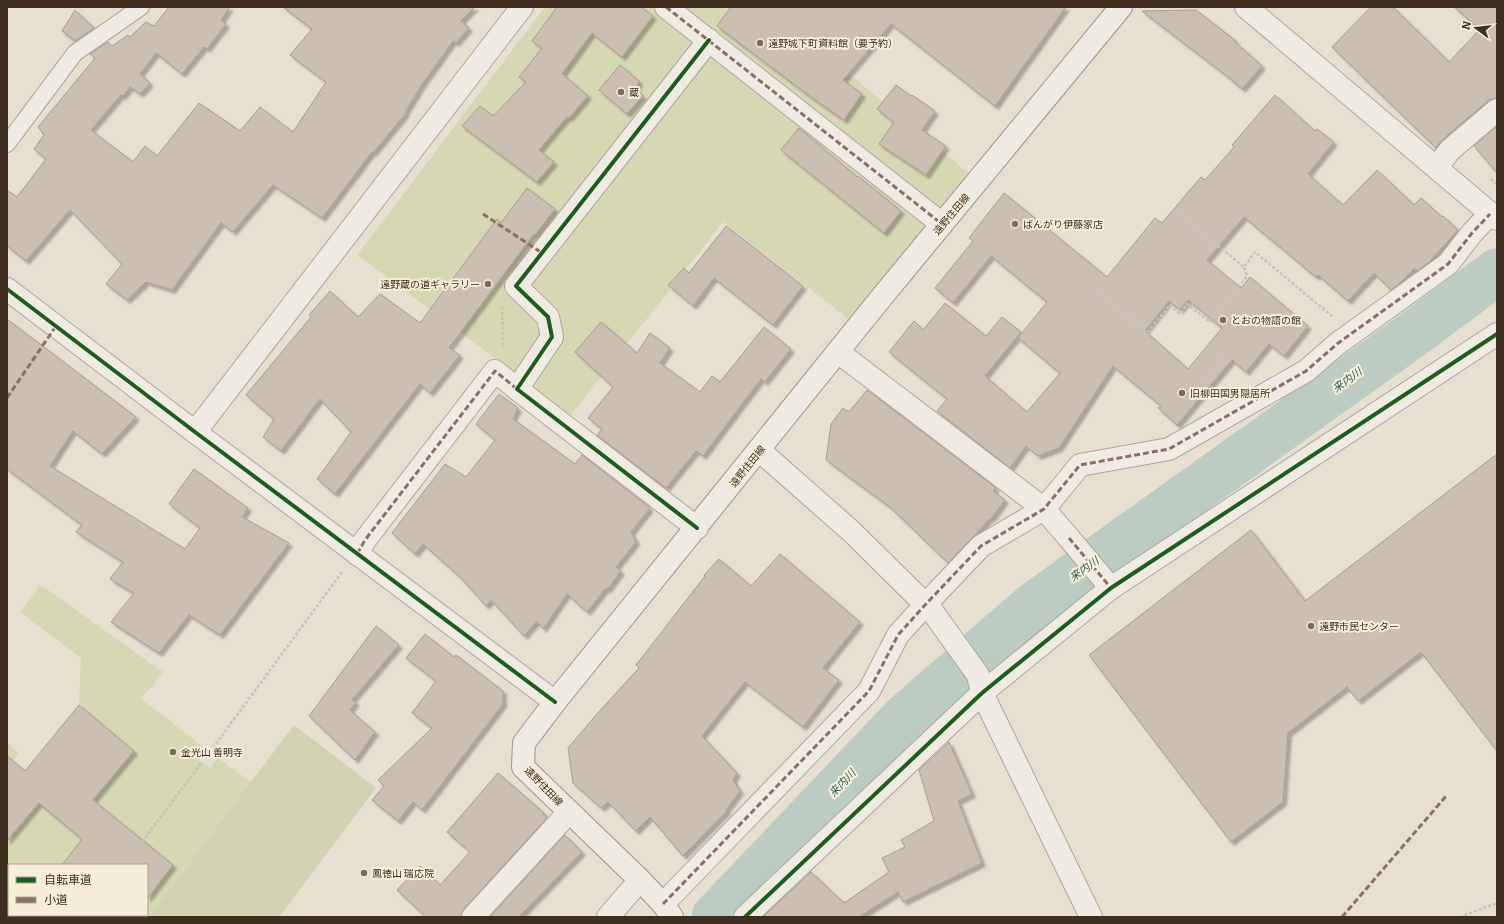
<svg xmlns="http://www.w3.org/2000/svg" width="1504" height="924" font-family="Bitter,'Noto Sans JP',serif">
<defs>
<filter id="shadow"><feDropShadow dx="3.5" dy="3.5" stdDeviation="1" flood-color="#0004"/></filter>
</defs>
<rect width="100%" height="100%" fill="#e7e0d1"/>
<!-- green -->
<g fill="#d6d7b3">
<path d="M 545,7 L 769,7 L 978,181 L 858,326 L 723,222 L 571,415 L 357,255 Z"/>
<path d="M 41,585 L 163,672 L 141,699 L 201,745 L 194,756 L 210,768 L 218,758 L 251,782 L 149,917 L 68,917 L 66,915 L 147,915 L 147,899 L 173,865 L 93,800 L 134,750 L 79,705 L 81,658 L 20,612 Z"/>
<path d="M 7,743 L 19,753 L 7,767 Z"/>
<path d="M 39,803 L 82,839 L 65,861 L 70,865 L 9,865 L 9,872 L 7,870 L 7,841 Z"/>
</g>
<!-- cemetery -->
<g fill="#d1d1b3">
<path d="M 294,725 L 376,788 L 279,917 L 149,917 Z"/>
<path d="M 7,870 L 9,872 L 9,915 L 66,915 L 68,917 L 7,917 Z"/>
</g>
<g fill="none" stroke-linecap="round" stroke-linejoin="round">
<!-- river -->
<path stroke="#bcccc2" stroke-width="47" d="M 715,917 L 906,716 L 1037,603 L 1412,335 L 1497,272"/>
</g>
<!-- building -->
<g fill="#cbbfb2" stroke="#a89c90" fill-rule="evenodd" filter="url(#shadow)">
<path d="M 169,7 L 230,7 L 221,20 L 226,24 L 207,49 L 204,47 L 182,74 L 156,53 L 140,74 L 150,83 L 140,94 L 130,87 L 123,96 L 121,95 L 91,130 L 133,162 L 145,146 L 157,156 L 199,103 L 240,131 L 260,107 L 293,132 L 326,82 L 290,55 L 312,29 L 283,7 L 475,7 L 461,21 L 469,28 L 456,43 L 453,41 L 423,83 L 405,112 L 406,113 L 373,153 L 372,152 L 322,218 L 273,185 L 233,232 L 221,223 L 172,290 L 146,282 L 127,300 L 106,284 L 122,264 L 70,210 L 26,261 L 7,246 L 7,190 L 17,197 L 46,159 L 34,149 L 44,135 L 38,127 L 95,58 L 90,54 L 108,42 L 112,46 L 128,35 L 130,37 L 146,22 L 154,26 Z"/>
<path d="M 557,7 L 641,7 L 653,16 L 622,57 L 592,33 L 562,74 L 588,96 L 569,118 L 567,117 L 539,150 L 554,162 L 537,182 L 462,126 L 480,106 L 493,116 L 526,82 L 519,77 L 542,48 L 532,41 Z"/>
<path d="M 731,7 L 1066,7 L 995,106 L 891,24 L 843,80 L 862,94 L 844,120 L 811,97 L 717,26 Z"/>
<path d="M 1371,7 L 1393,7 L 1449,62 L 1480,29 L 1454,7 L 1497,7 L 1497,98 L 1489,100 L 1442,140 L 1436,148 L 1332,47 Z"/>
<path d="M 75,10 L 94,28 L 75,41 L 62,31 Z"/>
<path d="M 1196,10 L 1236,41 L 1235,42 L 1262,66 L 1242,89 L 1227,76 L 1142,11 Z"/>
<path d="M 620,65 L 639,81 L 636,90 L 643,96 L 627,114 L 599,90 Z"/>
<path d="M 896,85 L 911,96 L 912,95 L 935,111 L 922,130 L 946,146 L 926,175 L 879,144 L 894,122 L 877,109 Z"/>
<path d="M 1275,95 L 1315,131 L 1317,129 L 1334,142 L 1308,174 L 1343,205 L 1377,170 L 1414,205 L 1421,198 L 1442,217 L 1443,216 L 1458,230 L 1430,261 L 1418,271 L 1414,269 L 1401,282 L 1391,290 L 1374,273 L 1348,301 L 1318,275 L 1316,277 L 1244,217 L 1207,260 L 1241,288 L 1250,277 L 1308,326 L 1284,356 L 1269,344 L 1246,372 L 1232,360 L 1177,425 L 1158,408 L 1161,406 L 1113,366 L 1059,448 L 1038,456 L 1026,446 L 1010,468 L 937,411 L 947,399 L 889,352 L 914,321 L 923,330 L 945,303 L 986,336 L 1002,317 L 1021,332 L 985,376 L 1027,412 L 1060,373 L 1018,338 L 1047,302 L 991,256 L 953,303 L 935,288 L 973,241 L 969,238 L 1004,193 L 1107,277 L 1155,218 L 1162,223 L 1201,177 L 1205,180 L 1234,147 L 1232,145 ZM 1188,300 L 1222,328 L 1188,369 L 1145,331 L 1169,301 L 1180,310 Z"/>
<path d="M 1497,126 L 1497,173 L 1474,146 Z"/>
<path d="M 799,128 L 857,177 L 858,176 L 901,211 L 884,233 L 781,150 Z"/>
<path d="M 527,188 L 555,209 L 535,235 L 534,234 L 449,348 L 460,355 L 430,393 L 420,384 L 335,494 L 317,479 L 351,432 L 320,399 L 281,451 L 263,437 L 274,419 L 246,395 L 311,317 L 309,315 L 330,291 L 358,317 L 380,294 L 420,323 L 497,219 L 501,223 Z"/>
<path d="M 726,226 L 803,286 L 773,325 L 714,278 L 693,306 L 668,285 L 684,268 L 689,273 Z"/>
<path d="M 7,319 L 136,417 L 102,454 L 73,431 L 50,466 L 185,549 L 200,528 L 169,504 L 194,469 L 248,508 L 242,517 L 289,543 L 220,635 L 189,615 L 159,653 L 111,622 L 134,593 L 110,579 L 123,562 L 76,532 L 82,525 L 7,469 Z"/>
<path d="M 601,322 L 637,353 L 650,333 L 670,348 L 660,363 L 700,392 L 712,376 L 720,382 L 764,327 L 791,349 L 765,382 L 761,379 L 703,456 L 696,451 L 666,488 L 597,435 L 602,429 L 588,418 L 613,387 L 575,352 Z"/>
<path d="M 867,390 L 996,488 L 993,491 L 1005,500 L 991,519 L 990,518 L 976,534 L 948,563 L 890,507 L 826,460 L 831,424 L 843,408 L 849,412 Z"/>
<path d="M 499,394 L 518,408 L 513,419 L 575,464 L 582,455 L 650,508 L 631,532 L 636,542 L 616,567 L 621,571 L 608,589 L 606,588 L 587,612 L 567,594 L 543,629 L 537,621 L 524,636 L 491,600 L 486,606 L 461,578 L 423,544 L 415,554 L 392,533 L 445,464 L 466,477 L 495,440 L 476,424 Z"/>
<path d="M 1497,454 L 1497,751 L 1421,652 L 1358,701 L 1347,687 L 1288,733 L 1283,802 L 1231,842 L 1089,655 L 1251,530 L 1305,601 Z"/>
<path d="M 780,554 L 860,622 L 823,668 L 839,680 L 803,727 L 745,682 L 702,736 L 737,773 L 733,780 L 740,791 L 726,810 L 727,811 L 683,856 L 650,817 L 636,831 L 608,802 L 601,808 L 573,783 L 568,748 L 596,715 L 639,668 L 636,665 L 705,576 L 704,575 L 719,559 L 751,586 Z"/>
<path d="M 376,626 L 399,645 L 352,700 L 356,702 L 350,710 L 375,732 L 355,760 L 309,716 Z"/>
<path d="M 425,634 L 454,657 L 456,655 L 503,691 L 503,704 L 422,810 L 413,802 L 398,821 L 372,800 L 384,786 L 378,780 L 432,728 L 412,713 L 436,681 L 406,658 Z"/>
<path d="M 79,705 L 134,751 L 93,800 L 173,865 L 147,899 L 147,865 L 62,865 L 82,839 L 39,803 L 7,841 L 7,756 L 25,771 Z"/>
<path d="M 949,742 L 972,794 L 958,801 L 982,863 L 903,902 L 898,892 L 859,917 L 763,917 L 811,872 L 844,903 L 889,872 L 882,858 L 905,847 L 901,840 L 934,821 L 919,770 Z"/>
<path d="M 498,773 L 544,813 L 543,814 L 547,818 L 464,909 L 461,917 L 426,917 L 397,890 L 420,866 L 440,885 L 470,852 L 447,832 Z"/>
<path d="M 565,835 L 582,852 L 519,917 L 490,917 Z"/>
</g>
<g fill="none" stroke-linecap="round" stroke-linejoin="round">
<!-- service casing -->
<g stroke="#ada599" stroke-width="18">
<path id="service" d="M 7,144 L 75,53 L 141,7"/>
</g>
<!-- pedestrian casing -->
<g stroke="#ada599" stroke-width="24">
<g id="pedestrian">
<path d="M 1069,538 L 1111,588"/>
<path d="M 663,904 L 869,691 L 898,635 L 925,605 L 981,546 L 1044,509 L 1080,465 L 1169,449 L 1306,371 L 1337,344 L 1448,264 L 1472,233 L 1490,214"/>
</g>
</g>
<!-- minor casing -->
<g stroke="#ada599" stroke-width="24">
<g id="minor">
<path d="M 666,7 L 942,224"/>
<path d="M 1437,167 L 1450,150 L 1497,110"/>
<path d="M 838,352 L 1044,509 L 1069,538"/>
<path d="M 195,432 L 522,7"/>
<path d="M 697,528 L 517,389 L 552,337 L 548,317 L 516,286 L 709,40"/>
<path d="M 357,554 L 365,540 L 495,371 L 517,389"/>
<path d="M 473,917 L 569,812"/>
<path d="M 608,917 L 640,880"/>
<path d="M 745,917 L 982,693 L 1111,588 L 1497,334"/>
</g>
</g>
<!-- tertiary casing -->
<g stroke="#ada599" stroke-width="24">
<g id="tertiary">
<path d="M 1246,7 L 1497,219"/>
<path d="M 7,289 L 195,432 L 555,702"/>
<path d="M 759,450 L 852,532 L 932,611 L 978,675 L 982,693 L 1091,917"/>
</g>
</g>
<!-- secondary casing -->
<g stroke="#9c958a" stroke-width="24">
<path id="secondary" d="M 672,917 L 663,904 L 640,880 L 523,767 L 524,743 L 555,702 L 881,298 L 1121,7"/>
</g>
<!-- path -->
<g stroke="#c8c2b9" stroke-width="2.5" stroke-dasharray="3 2" stroke-linecap="butt">
<path d="M 1491,179 L 1497,184"/>
<path d="M 1175,211 L 1244,267 L 1255,252 L 1333,317"/>
<path d="M 1094,289 L 1147,333 L 1170,305 L 1180,314 L 1187,304 L 1210,322 L 1247,276 L 1244,267"/>
<path d="M 502,307 L 503,348"/>
<path d="M 1128,322 L 1132,317"/>
<path d="M 1203,381 L 1222,357 L 1210,346 L 1212,343"/>
<path d="M 210,752 L 342,572"/>
<path d="M 142,842 L 202,762"/>
<path d="M 1460,917 L 1497,903"/>
</g>
<!-- service -->
<use href="#service" stroke="#efebe3" stroke-width="16"/>
<!-- pedestrian -->
<use href="#pedestrian" stroke="#efebe3" stroke-width="22"/>
<!-- minor -->
<use href="#minor" stroke="#efebe3" stroke-width="22"/>
<!-- tertiary -->
<use href="#tertiary" stroke="#efebe3" stroke-width="22"/>
<!-- secondary -->
<use href="#secondary" stroke="#efebe3" stroke-width="22"/>
<!-- quiet -->
<g stroke="#8d6e63" stroke-width="3" stroke-dasharray="6 3" stroke-linecap="butt">
<path d="M 666,7 L 942,224"/>
<path d="M 483,214 L 542,253"/>
<path d="M 7,398 L 56,326"/>
<path d="M 1069,538 L 1111,588"/>
<path d="M 357,554 L 365,540 L 495,371 L 517,389"/>
<path d="M 663,904 L 869,691 L 898,635 L 925,605 L 981,546 L 1044,509 L 1080,465 L 1169,449 L 1306,371 L 1337,344 L 1448,264 L 1472,233 L 1490,214"/>
<path d="M 1342,917 L 1447,795"/>
</g>
<!-- cycleway casing -->
<g stroke="#f7eed8" stroke-width="6">
<g id="cycleway">
<path d="M 7,289 L 195,432 L 555,702"/>
<path d="M 697,528 L 517,389 L 552,337 L 548,317 L 516,286 L 709,40"/>
<path d="M 745,917 L 982,693 L 1111,588 L 1497,334"/>
</g>
</g>
<!-- cycleway -->
<use href="#cycleway" stroke="#1b5e20" stroke-width="4"/>
</g>
<!-- markers -->
<g fill="#786c5e" stroke="#f7eed8" stroke-width="1.5">
<circle cx="760" cy="43" r="4"/>
<circle cx="621" cy="92" r="4"/>
<circle cx="1015" cy="224" r="4"/>
<circle cx="488" cy="284" r="4"/>
<circle cx="1223" cy="320" r="4"/>
<circle cx="1182" cy="393" r="4"/>
<circle cx="1311" cy="626" r="4"/>
<circle cx="173" cy="752" r="4"/>
<circle cx="364" cy="873" r="4"/>
</g>
<g text-anchor="middle" stroke-width="4" stroke-linejoin="round" paint-order="stroke">
<!-- poi labels -->
<g font-size="10" fill="#3d2e20" stroke="#f7eed8" text-anchor="start">
<text x="768" y="47">遠野城下町資料館（要予約）</text>
<text x="629" y="96">蔵</text>
<text x="1023" y="228">ばんがり伊藤家店</text>
<text x="480" y="288" text-anchor="end">遠野蔵の道ギャラリー</text>
<text x="1231" y="324">とおの物語の館</text>
<text x="1190" y="397">旧柳田国男隠居所</text>
<text x="1319" y="630">遠野市民センター</text>
<text x="181" y="756">金光山 善明寺</text>
<text x="372" y="877">鳳徳山 瑞応院</text>
</g>
<!-- street labels -->
<g font-size="10" fill="#3d2e20" stroke="#f7eed8">
<text transform="translate(951 214) rotate(-50)" y="4">遠野住田線</text>
<text transform="translate(747 466) rotate(-51)" y="4">遠野住田線</text>
<text transform="translate(544 786) rotate(46)" y="4">遠野住田線</text>
</g>
<!-- water labels -->
<g font-size="11" font-style="italic" fill="#2f5d5a" stroke="#f7eed8">
<text transform="translate(1347 380) rotate(-36)" y="4">来内川</text>
<text transform="translate(1084 569) rotate(-36)" y="4">来内川</text>
<text transform="translate(842 783) rotate(-47)" y="4">来内川</text>
</g>
</g>
<!-- border -->
<rect width="1504" height="924" fill="none" stroke="#3d2e20" stroke-width="16"/>
<!-- legend -->
<rect x="8" y="864" width="140" height="52" fill="#f7eed8" stroke="#ada18e"/>
<rect x="16" y="877" width="20" height="6" fill="#1b5e20" stroke="#ada18e"/>
<text x="44" y="884" font-size="12" fill="#3d2e20">自転車道</text>
<rect x="16" y="897" width="20" height="6" fill="#8d6e63" stroke="#ada18e"/>
<text x="44" y="904" font-size="12" fill="#3d2e20">小道</text>
<!-- north arrow -->
<g transform="translate(1476 28) rotate(285)" stroke="#f7eed8" stroke-width="3" paint-order="stroke">
<path d="M0-3L7 15L0 10L-7 15Z" fill="#3d2e20"/>
<text y="-6" font-size="11" font-weight="bold" text-anchor="middle" fill="#3d2e20">N</text>
</g>
</svg>
